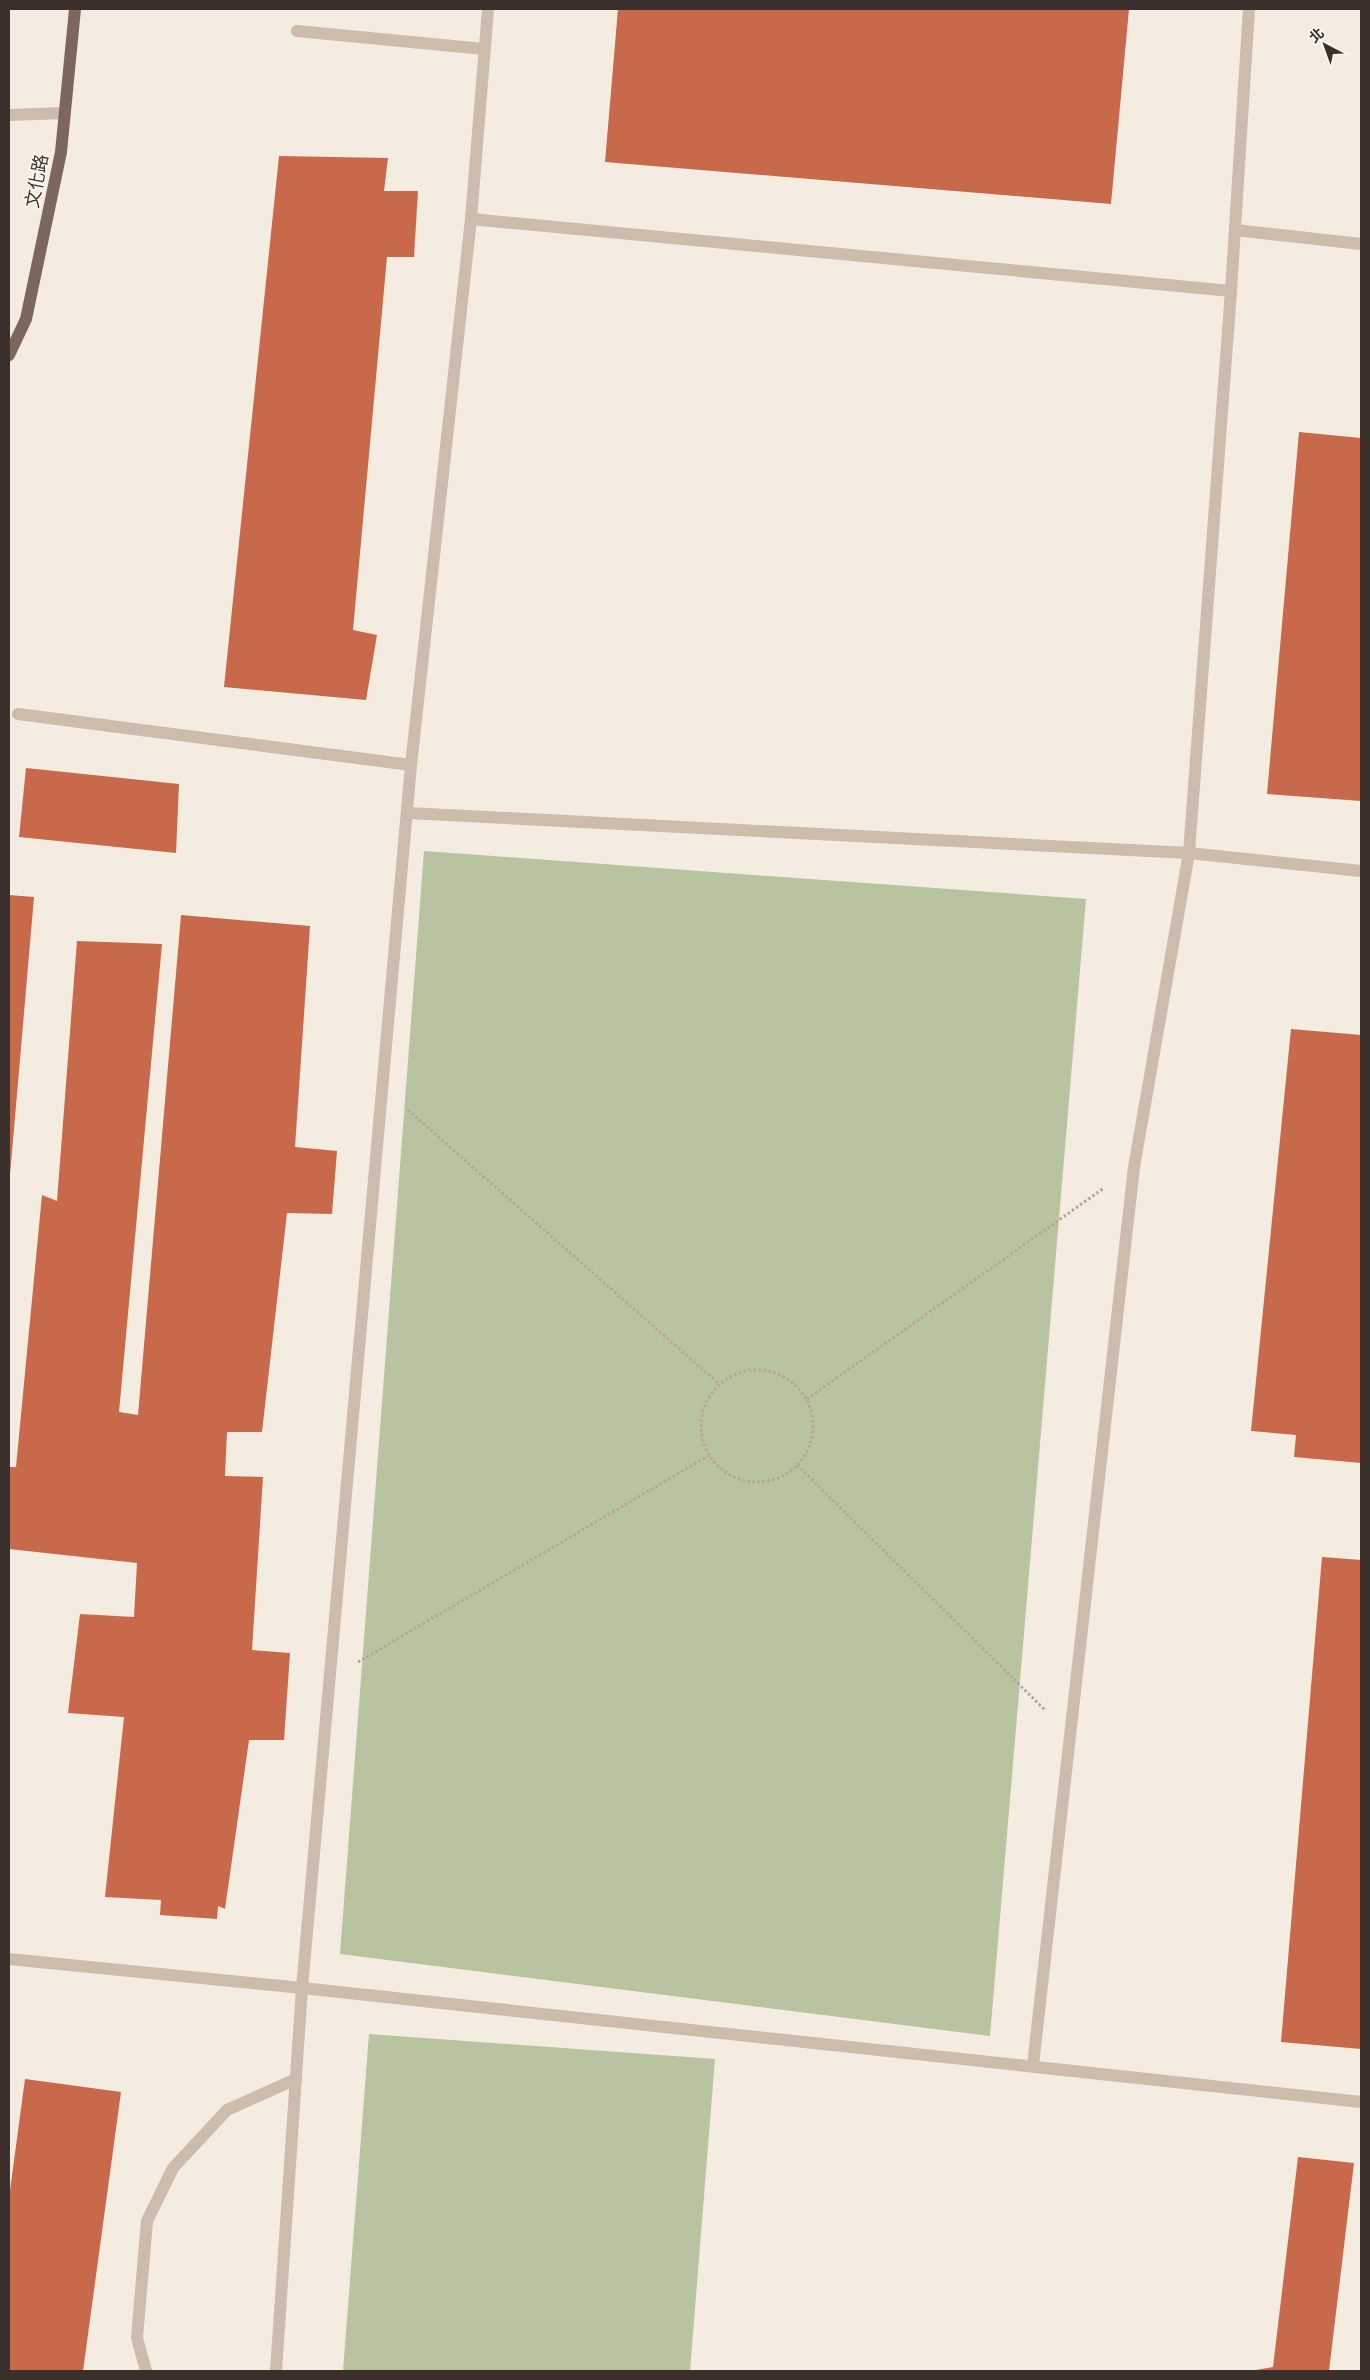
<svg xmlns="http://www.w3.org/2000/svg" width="1370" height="2380" font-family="'Open Sans','Noto Sans TC',sans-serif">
<rect width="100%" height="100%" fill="#f4ebe1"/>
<!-- green -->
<g fill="#b8c4a0">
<path d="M 424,851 L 1086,899 L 990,2036 L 340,1954 Z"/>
<path d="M 369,2034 L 715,2059 L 690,2371 L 343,2371 Z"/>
</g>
<!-- building -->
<g fill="#c8694b">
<path d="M 618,9 L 1129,9 L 1111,204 L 605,162 Z"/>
<path d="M 279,156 L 388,158 L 384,191 L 418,191 L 414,257 L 387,257 L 353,630 L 377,635 L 366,700 L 224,687 Z"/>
<path d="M 1299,432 L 1361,438 L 1361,801 L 1267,794 Z"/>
<path d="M 26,768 L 179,784 L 176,853 L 19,837 Z"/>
<path d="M 9,895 L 34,897 L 10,1175 L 9,1175 Z"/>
<path d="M 181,915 L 310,926 L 295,1147 L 337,1151 L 332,1214 L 287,1213 L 262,1432 L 227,1432 L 225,1476 L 263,1477 L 252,1650 L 290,1653 L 284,1740 L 249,1740 L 225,1909 L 218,1906 L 217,1919 L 160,1915 L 161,1900 L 105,1897 L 124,1717 L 68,1713 L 80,1614 L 134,1617 L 137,1563 L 9,1549 L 9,1467 L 16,1467 L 42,1195 L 57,1201 L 77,941 L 162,944 L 119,1412 L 138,1415 Z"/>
<path d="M 1291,1029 L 1361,1035 L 1361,1463 L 1294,1457 L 1296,1435 L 1251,1431 Z"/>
<path d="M 1322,1557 L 1361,1560 L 1361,2049 L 1281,2042 Z"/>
<path d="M 25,2079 L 121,2092 L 83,2371 L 9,2371 L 9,2198 Z"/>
<path d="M 1298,2157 L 1354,2163 L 1329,2371 L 1250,2371 L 1273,2367 Z"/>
</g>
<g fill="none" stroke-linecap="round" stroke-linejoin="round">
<!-- path -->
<g stroke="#b9a596" stroke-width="3" stroke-dasharray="2.5 2.5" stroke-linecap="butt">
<path d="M 408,1110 L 719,1384"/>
<circle cx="757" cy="1426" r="56"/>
<path d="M 807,1399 L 1104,1188"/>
<path d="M 797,1465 L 1045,1710"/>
<path d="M 358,1662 L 708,1456"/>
</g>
<!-- service -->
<g stroke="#cdbbac" stroke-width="12">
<path d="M 297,31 L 484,49"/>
<path d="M 9,115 L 65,113"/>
<path d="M 471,219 L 1231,291"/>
<path d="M 1235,230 L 1361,244"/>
<path d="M 18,714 L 411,765"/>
<path d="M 408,813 L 1189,853 L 1361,871"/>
<path d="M 9,1959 L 302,1988 L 1361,2102"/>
<path d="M 1033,2065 L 1134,1167 L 1189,853 L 1231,291 L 1249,9"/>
<path d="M 146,2371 L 137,2338 L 147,2221 L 173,2168 L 227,2110 L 296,2079"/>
<path d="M 276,2371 L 302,1988 L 411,765 L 471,219 L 488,9"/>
</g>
<!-- primary -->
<path stroke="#7d675c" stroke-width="12" d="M 9,355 L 26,319 L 61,152 L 75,9"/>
</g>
<g text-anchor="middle" stroke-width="4" stroke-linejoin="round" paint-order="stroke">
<!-- street labels -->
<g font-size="18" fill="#3b302b" stroke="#fbf5ee">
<text transform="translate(37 181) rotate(-79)" y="6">文化路</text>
</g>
</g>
<!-- border -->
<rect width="1370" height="2380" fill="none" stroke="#3b302b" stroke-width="20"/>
<!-- north arrow -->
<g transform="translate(1325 45) rotate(319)" stroke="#fbf5ee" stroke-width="4" paint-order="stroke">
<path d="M0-4L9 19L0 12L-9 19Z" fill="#3b302b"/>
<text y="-8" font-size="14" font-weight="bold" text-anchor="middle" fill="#3b302b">北</text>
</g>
</svg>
